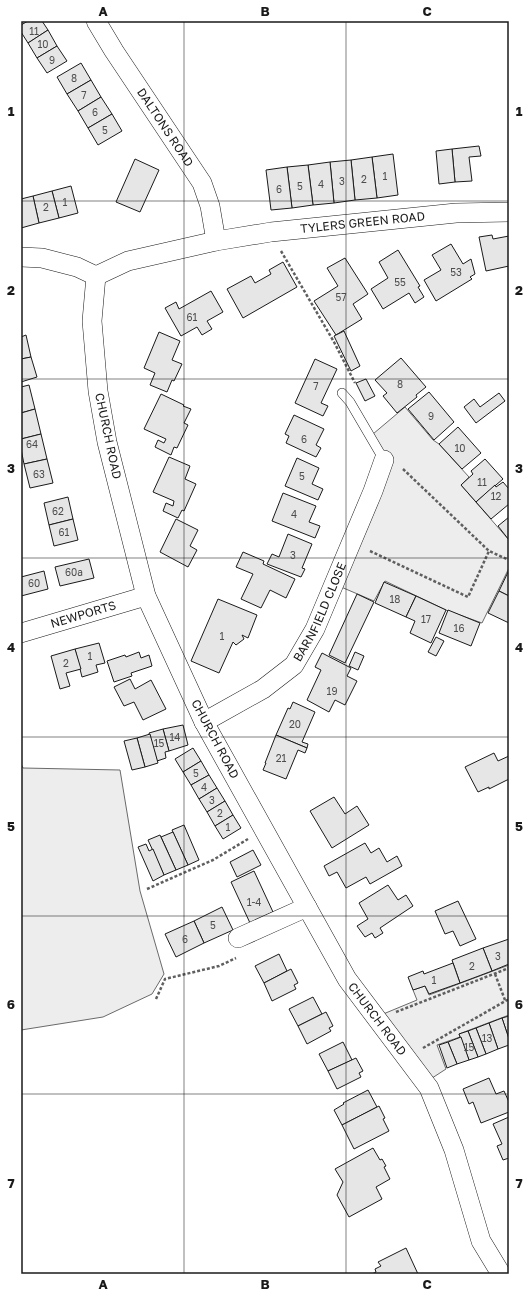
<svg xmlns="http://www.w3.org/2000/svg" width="530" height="1295" font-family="'Golos Text',sans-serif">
<rect width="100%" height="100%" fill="#fff"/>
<!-- green -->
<g fill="#ededed" stroke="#6a6a6a">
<path d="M 405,407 L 433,440 L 439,444 L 469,477 L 461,485 L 509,540 L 509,568 L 482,623 L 446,610 L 385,581 L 374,601 L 334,584 L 384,460 L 373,434 Z"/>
<path d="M 21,764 L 23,768 L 120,770 L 140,891 L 164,974 L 152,994 L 103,1017 L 21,1030 Z"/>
<path d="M 509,965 L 509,1015 L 459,1034 L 460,1037 L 437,1045 L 446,1069 L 426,1082 L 376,1017 L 417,1000 L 413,990 L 425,986 L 429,995 Z"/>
</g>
<!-- building -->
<g fill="#e6e6e6" stroke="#1a1a1a">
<path d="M 28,21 L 42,21 L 48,30 L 28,43 L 21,32 L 21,25 Z"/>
<path d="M 48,30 L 57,46 L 37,58 L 28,43 Z"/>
<path d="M 57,46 L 67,61 L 47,73 L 37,58 Z"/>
<path d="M 81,63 L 91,80 L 67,94 L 57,77 Z"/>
<path d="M 91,80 L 101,97 L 78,111 L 67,94 Z"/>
<path d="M 101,97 L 112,114 L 88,128 L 78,111 Z"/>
<path d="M 112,114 L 122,131 L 98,145 L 88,128 Z"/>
<path d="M 479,146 L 481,156 L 469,157 L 472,181 L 455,182 L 452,149 Z"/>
<path d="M 452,149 L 455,182 L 439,184 L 436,151 Z"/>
<path d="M 393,154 L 398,195 L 377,198 L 372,157 Z"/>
<path d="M 372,157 L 377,198 L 355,200 L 351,160 Z"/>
<path d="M 135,159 L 159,170 L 140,212 L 116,202 Z"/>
<path d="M 351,160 L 355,200 L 334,203 L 330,162 Z"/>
<path d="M 330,162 L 334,203 L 313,205 L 308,165 Z"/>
<path d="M 308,165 L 313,205 L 292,208 L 287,167 Z"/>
<path d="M 287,167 L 292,208 L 271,210 L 266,170 Z"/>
<path d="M 71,186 L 78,213 L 59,218 L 52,191 Z"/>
<path d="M 52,191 L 59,218 L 39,223 L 33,196 Z"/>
<path d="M 33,196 L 39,223 L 21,228 L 21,199 Z"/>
<path d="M 492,235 L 493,239 L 509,236 L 509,266 L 486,271 L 479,237 Z"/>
<path d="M 451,244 L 463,264 L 471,259 L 475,274 L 470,277 L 472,279 L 436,301 L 424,280 L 441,270 L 432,255 Z"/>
<path d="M 398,250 L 420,286 L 418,287 L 424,297 L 415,303 L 409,293 L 383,309 L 371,289 L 388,278 L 379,262 Z"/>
<path d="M 345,258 L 368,294 L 353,304 L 362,319 L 336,335 L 314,301 L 338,286 L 327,268 Z"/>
<path d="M 283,262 L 297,287 L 243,318 L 227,289 L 251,276 L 255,283 L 271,274 L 269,270 Z"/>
<path d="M 211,291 L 223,312 L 207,321 L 212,329 L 202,335 L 197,327 L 181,336 L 165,308 L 176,302 L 179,309 Z"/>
<path d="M 344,331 L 360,366 L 351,371 L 334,336 Z"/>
<path d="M 159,332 L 180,341 L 172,360 L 182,364 L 174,381 L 172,380 L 167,392 L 150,385 L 155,373 L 144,368 Z"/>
<path d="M 26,335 L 31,357 L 21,359 L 21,337 Z"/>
<path d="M 31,357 L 37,377 L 21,382 L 21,359 Z"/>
<path d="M 401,358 L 426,387 L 416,395 L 417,397 L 397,413 L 383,396 L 387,393 L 375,380 Z"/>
<path d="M 315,359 L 337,369 L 321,403 L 328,406 L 323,416 L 295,403 Z"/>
<path d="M 366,379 L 375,396 L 365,401 L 356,383 Z"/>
<path d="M 29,385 L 35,409 L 21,413 L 21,387 Z"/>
<path d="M 429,392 L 454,422 L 434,440 L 408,409 Z"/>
<path d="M 499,393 L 505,401 L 476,423 L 464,407 L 474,399 L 480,407 Z"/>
<path d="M 161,394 L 184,405 L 183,406 L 191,409 L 184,423 L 188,425 L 177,448 L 174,447 L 171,455 L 155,447 L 158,440 L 164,443 L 166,439 L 144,429 Z"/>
<path d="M 35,409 L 41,434 L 21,439 L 21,413 Z"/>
<path d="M 294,415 L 324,429 L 316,445 L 321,448 L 316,457 L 286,443 L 289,436 L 285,434 Z"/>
<path d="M 458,427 L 481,453 L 462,469 L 439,444 Z"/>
<path d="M 41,434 L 47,459 L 24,464 L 21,449 L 21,439 Z"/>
<path d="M 169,457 L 190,466 L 185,479 L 196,484 L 184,511 L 182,510 L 178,518 L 163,511 L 166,503 L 173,506 L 174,501 L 153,492 Z"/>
<path d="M 297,458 L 319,468 L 312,484 L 323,489 L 318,500 L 285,486 Z"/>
<path d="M 47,459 L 53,483 L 30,488 L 24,464 Z"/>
<path d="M 485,459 L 503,479 L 476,502 L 461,485 L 473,474 L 471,471 Z"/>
<path d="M 503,482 L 509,489 L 509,504 L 491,519 L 476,502 L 495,485 L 496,487 Z"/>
<path d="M 283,493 L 316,506 L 309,522 L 320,526 L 315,538 L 272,521 Z"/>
<path d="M 68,497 L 73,519 L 49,525 L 44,503 Z"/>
<path d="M 509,517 L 509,540 L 498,526 Z"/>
<path d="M 73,519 L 78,540 L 54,546 L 49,525 Z"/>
<path d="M 176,519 L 198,530 L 190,546 L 197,550 L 188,567 L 160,552 Z"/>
<path d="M 288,534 L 312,544 L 302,568 L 305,569 L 301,577 L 267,564 L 272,554 L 279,557 Z"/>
<path d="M 243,552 L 264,561 L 263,564 L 295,579 L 286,598 L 270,590 L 261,608 L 241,599 L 253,574 L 236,567 Z"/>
<path d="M 89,559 L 94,578 L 60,586 L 55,567 Z"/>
<path d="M 509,570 L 509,596 L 499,591 Z"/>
<path d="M 44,571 L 48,589 L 21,596 L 21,577 Z"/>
<path d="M 384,582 L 416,596 L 406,617 L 375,603 Z"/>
<path d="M 499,591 L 509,596 L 509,623 L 488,613 Z"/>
<path d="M 357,594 L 374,602 L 345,663 L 329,655 Z"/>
<path d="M 416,596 L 446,610 L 431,643 L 410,633 L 415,621 L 406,617 Z"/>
<path d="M 218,599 L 257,615 L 248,638 L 242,635 L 244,639 L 236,645 L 233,642 L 219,673 L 191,661 Z"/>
<path d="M 448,610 L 480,623 L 471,646 L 439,633 Z"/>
<path d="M 436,637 L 444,641 L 436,656 L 428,652 Z"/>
<path d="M 99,643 L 105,663 L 96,665 L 98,672 L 82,677 L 75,649 Z"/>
<path d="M 75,649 L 81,669 L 66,673 L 70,686 L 60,689 L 51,656 Z"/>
<path d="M 139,652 L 141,658 L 149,655 L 152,666 L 131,673 L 132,676 L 114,682 L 107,661 L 125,655 L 126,657 Z"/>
<path d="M 355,652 L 364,656 L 358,670 L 349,666 Z"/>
<path d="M 322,653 L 351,668 L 347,676 L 357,681 L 345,705 L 335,700 L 329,712 L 307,700 L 321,670 L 315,667 Z"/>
<path d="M 130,679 L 135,689 L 151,680 L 166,709 L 143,720 L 134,702 L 124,706 L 114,687 Z"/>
<path d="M 293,702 L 315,712 L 302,742 L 308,744 L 307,748 L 276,735 L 288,708 L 290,709 Z"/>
<path d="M 183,725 L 188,745 L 169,751 L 163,729 Z"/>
<path d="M 163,729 L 169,751 L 165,752 L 166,758 L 157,761 L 149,733 Z"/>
<path d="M 150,734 L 158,763 L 145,767 L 137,738 Z"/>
<path d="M 276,735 L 307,748 L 305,753 L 298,750 L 286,779 L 263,770 L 266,763 L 265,763 Z"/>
<path d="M 137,738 L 145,767 L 132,770 L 124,741 Z"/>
<path d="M 193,748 L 201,761 L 183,772 L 175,759 Z"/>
<path d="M 494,753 L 498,761 L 509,756 L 509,779 L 489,789 L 489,787 L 478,792 L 465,767 Z"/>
<path d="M 201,761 L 209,775 L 191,785 L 183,772 Z"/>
<path d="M 209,775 L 217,788 L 199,799 L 191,785 Z"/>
<path d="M 217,788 L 225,801 L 207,812 L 199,799 Z"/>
<path d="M 334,797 L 345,814 L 357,806 L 369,825 L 332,848 L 310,811 Z"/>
<path d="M 225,801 L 233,815 L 215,826 L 207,812 Z"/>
<path d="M 233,815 L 241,828 L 223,839 L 215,826 Z"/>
<path d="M 184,825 L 199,860 L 188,865 L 172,830 Z"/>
<path d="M 173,832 L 188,865 L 176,870 L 161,837 Z"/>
<path d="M 160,835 L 176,870 L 164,875 L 148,840 Z"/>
<path d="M 365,843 L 371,853 L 379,848 L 387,862 L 397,856 L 402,866 L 370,884 L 366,877 L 346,888 L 337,872 L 329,876 L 324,866 Z"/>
<path d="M 146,844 L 149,851 L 153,849 L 164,875 L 153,881 L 138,847 Z"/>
<path d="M 253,850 L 261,865 L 237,877 L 230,862 Z"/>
<path d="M 254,871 L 273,912 L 250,923 L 231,882 Z"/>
<path d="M 388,885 L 398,900 L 406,895 L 413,906 L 380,928 L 383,933 L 375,938 L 372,933 L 365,937 L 357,926 L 368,919 L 359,903 Z"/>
<path d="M 458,901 L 476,939 L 460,946 L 453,931 L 445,934 L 435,911 Z"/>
<path d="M 222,907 L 233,930 L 204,943 L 194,921 Z"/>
<path d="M 194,921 L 204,943 L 176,957 L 165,934 Z"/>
<path d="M 509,939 L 509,964 L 492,971 L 483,948 Z"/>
<path d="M 483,948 L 492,971 L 460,983 L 452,960 Z"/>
<path d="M 279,954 L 287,971 L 264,983 L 255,966 Z"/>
<path d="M 453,963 L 460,983 L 429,994 L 425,986 L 413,990 L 408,977 L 423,971 L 424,974 Z"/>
<path d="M 291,969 L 298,983 L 294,985 L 296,989 L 272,1001 L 264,983 Z"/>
<path d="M 313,997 L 322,1014 L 298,1026 L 289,1009 Z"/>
<path d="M 326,1012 L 333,1026 L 329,1028 L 331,1031 L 307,1044 L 298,1026 Z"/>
<path d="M 509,1016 L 509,1039 L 502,1018 Z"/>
<path d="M 502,1018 L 509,1039 L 509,1045 L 498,1049 L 489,1023 Z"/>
<path d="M 489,1023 L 498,1049 L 486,1054 L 476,1028 Z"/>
<path d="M 476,1028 L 486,1054 L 478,1057 L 468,1031 Z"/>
<path d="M 468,1031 L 478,1057 L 469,1060 L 459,1034 Z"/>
<path d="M 461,1037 L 469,1060 L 457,1064 L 448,1042 Z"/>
<path d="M 343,1042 L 352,1060 L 328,1071 L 319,1054 Z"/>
<path d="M 448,1042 L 457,1064 L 447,1068 L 439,1045 Z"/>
<path d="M 356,1058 L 363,1071 L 359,1073 L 361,1077 L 337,1089 L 328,1071 Z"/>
<path d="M 489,1078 L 496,1094 L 504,1091 L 509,1102 L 509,1112 L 481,1123 L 473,1102 L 469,1104 L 463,1089 Z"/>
<path d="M 368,1090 L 377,1107 L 342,1125 L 334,1110 L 344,1104 L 343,1103 Z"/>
<path d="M 379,1106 L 385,1118 L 383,1119 L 389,1131 L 354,1149 L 342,1125 Z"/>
<path d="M 509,1117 L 509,1158 L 503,1160 L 497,1146 L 502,1144 L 493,1124 Z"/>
<path d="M 373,1148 L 380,1160 L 382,1159 L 386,1166 L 384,1167 L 390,1179 L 376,1187 L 382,1199 L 349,1217 L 337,1195 L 343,1182 L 335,1169 Z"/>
<path d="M 406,1248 L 418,1274 L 372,1274 L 376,1272 L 375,1269 L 381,1266 L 378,1262 Z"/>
</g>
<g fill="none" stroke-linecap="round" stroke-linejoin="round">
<!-- lane casing -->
<g stroke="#1a1a1a" stroke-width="10">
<path id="lane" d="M 342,393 L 350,402 L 384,460"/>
</g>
<!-- street casing -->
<g stroke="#1a1a1a" stroke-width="20">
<g id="street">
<path id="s1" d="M 96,21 L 114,51 L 202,183 L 210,206 L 216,241"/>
<path d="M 21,257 L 42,258 L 77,267 L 96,276"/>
<path id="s2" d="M 21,633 L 146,596"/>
<path id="s3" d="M 204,722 L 263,689 L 294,665 L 315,629 L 373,491 L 384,460"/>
<path d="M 238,938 L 307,907"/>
<path id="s4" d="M 501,1274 L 481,1241 L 454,1150 L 429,1088 L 347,979 L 204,722 L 146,596 L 107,442 L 98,391 L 92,321 L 96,276 L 128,261 L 216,241 L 271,232 L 456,213 L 509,212"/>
</g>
</g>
<!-- path -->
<g stroke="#5f5f5f" stroke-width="2.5" stroke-dasharray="3 2" stroke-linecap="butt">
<path d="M 281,251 L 334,342 L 355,383"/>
<path d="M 403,469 L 489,551 L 509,560"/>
<path d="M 370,551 L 468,597 L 489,551"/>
<path d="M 147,889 L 213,860 L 248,839"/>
<path d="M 495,974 L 505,1000"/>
<path d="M 156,999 L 165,979 L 219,966 L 236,958"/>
<path d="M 396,1012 L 509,968"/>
<path d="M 423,1048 L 509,999"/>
</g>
<!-- lane -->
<use href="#lane" stroke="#fff" stroke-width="9"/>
<!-- street -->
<use href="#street" stroke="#fff" stroke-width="19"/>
</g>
<!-- grid -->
<path fill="none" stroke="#1a1a1a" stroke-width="1" stroke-opacity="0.55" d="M 184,21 L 184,1274M 346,21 L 346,1274M 21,201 L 509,201M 21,379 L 509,379M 21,558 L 509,558M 21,737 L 509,737M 21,916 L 509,916M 21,1094 L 509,1094"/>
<g text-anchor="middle" stroke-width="3" stroke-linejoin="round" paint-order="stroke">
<!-- number labels -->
<g font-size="10" fill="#4d4d4d">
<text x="34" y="35">11</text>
<text x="43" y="48">10</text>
<text x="52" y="64">9</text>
<text x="74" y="82">8</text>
<text x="84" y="99">7</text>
<text x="95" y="116">6</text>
<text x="105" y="134">5</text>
<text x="385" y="180">1</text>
<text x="364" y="183">2</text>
<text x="342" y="185">3</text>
<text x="321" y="188">4</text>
<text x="300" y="190">5</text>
<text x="279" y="193">6</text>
<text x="65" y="206">1</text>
<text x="46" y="211">2</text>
<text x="456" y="276">53</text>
<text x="400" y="286">55</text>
<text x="341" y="301">57</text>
<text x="192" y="321">61</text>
<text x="400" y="388">8</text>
<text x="316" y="390">7</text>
<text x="431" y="420">9</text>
<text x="304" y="443">6</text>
<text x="32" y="448">64</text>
<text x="460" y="452">10</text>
<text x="39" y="478">63</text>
<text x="302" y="480">5</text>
<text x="482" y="486">11</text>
<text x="496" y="500">12</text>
<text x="58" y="515">62</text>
<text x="294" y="518">4</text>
<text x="64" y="536">61</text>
<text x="293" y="559">3</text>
<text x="74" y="576">60a</text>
<text x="34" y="587">60</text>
<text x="395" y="603">18</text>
<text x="426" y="623">17</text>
<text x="459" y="632">16</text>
<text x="222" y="640">1</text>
<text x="90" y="660">1</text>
<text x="66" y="667">2</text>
<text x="332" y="695">19</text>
<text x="295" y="728">20</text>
<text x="175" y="741">14</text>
<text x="159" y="747">15</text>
<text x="281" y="762">21</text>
<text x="196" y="777">5</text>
<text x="204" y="791">4</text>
<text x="212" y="804">3</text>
<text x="220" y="817">2</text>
<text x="228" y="831">1</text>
<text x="254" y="906">1-4</text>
<text x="213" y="929">5</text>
<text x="185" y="943">6</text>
<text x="498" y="960">3</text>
<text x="472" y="970">2</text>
<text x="434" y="984">1</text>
<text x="487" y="1042">13</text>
<text x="469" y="1051">15</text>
</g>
<!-- street labels -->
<g font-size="12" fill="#1a1a1a" stroke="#fff">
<text dy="4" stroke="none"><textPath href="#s1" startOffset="127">DALTONS ROAD</textPath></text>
<text dy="4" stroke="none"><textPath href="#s4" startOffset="1369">TYLERS GREEN ROAD</textPath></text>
<text transform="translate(108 436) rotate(78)" y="4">CHURCH ROAD</text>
<text dy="4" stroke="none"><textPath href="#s3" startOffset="166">BARNFIELD CLOSE</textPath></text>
<text dy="4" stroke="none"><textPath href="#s2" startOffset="65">NEWPORTS</textPath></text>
<text transform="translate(215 739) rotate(62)" y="4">CHURCH ROAD</text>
<text transform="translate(377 1019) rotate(53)" y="4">CHURCH ROAD</text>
</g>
</g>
<!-- border -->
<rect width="530" height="1295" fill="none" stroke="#ffffff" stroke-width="44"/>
<rect x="22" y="22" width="486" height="1251" fill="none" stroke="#1a1a1a" stroke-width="1.5"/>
<g font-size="13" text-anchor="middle" font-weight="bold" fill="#1a1a1a">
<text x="103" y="16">A</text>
<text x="265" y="16">B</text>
<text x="427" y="16">C</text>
<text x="11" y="116">1</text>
<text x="519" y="116">1</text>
<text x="11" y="295">2</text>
<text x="519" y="295">2</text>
<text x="11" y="473">3</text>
<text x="519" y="473">3</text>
<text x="11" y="652">4</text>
<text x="519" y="652">4</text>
<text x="11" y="831">5</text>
<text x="519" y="831">5</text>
<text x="11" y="1009">6</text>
<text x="519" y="1009">6</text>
<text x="11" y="1188">7</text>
<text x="519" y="1188">7</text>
<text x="103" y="1289">A</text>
<text x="265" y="1289">B</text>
<text x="427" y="1289">C</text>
</g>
</svg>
